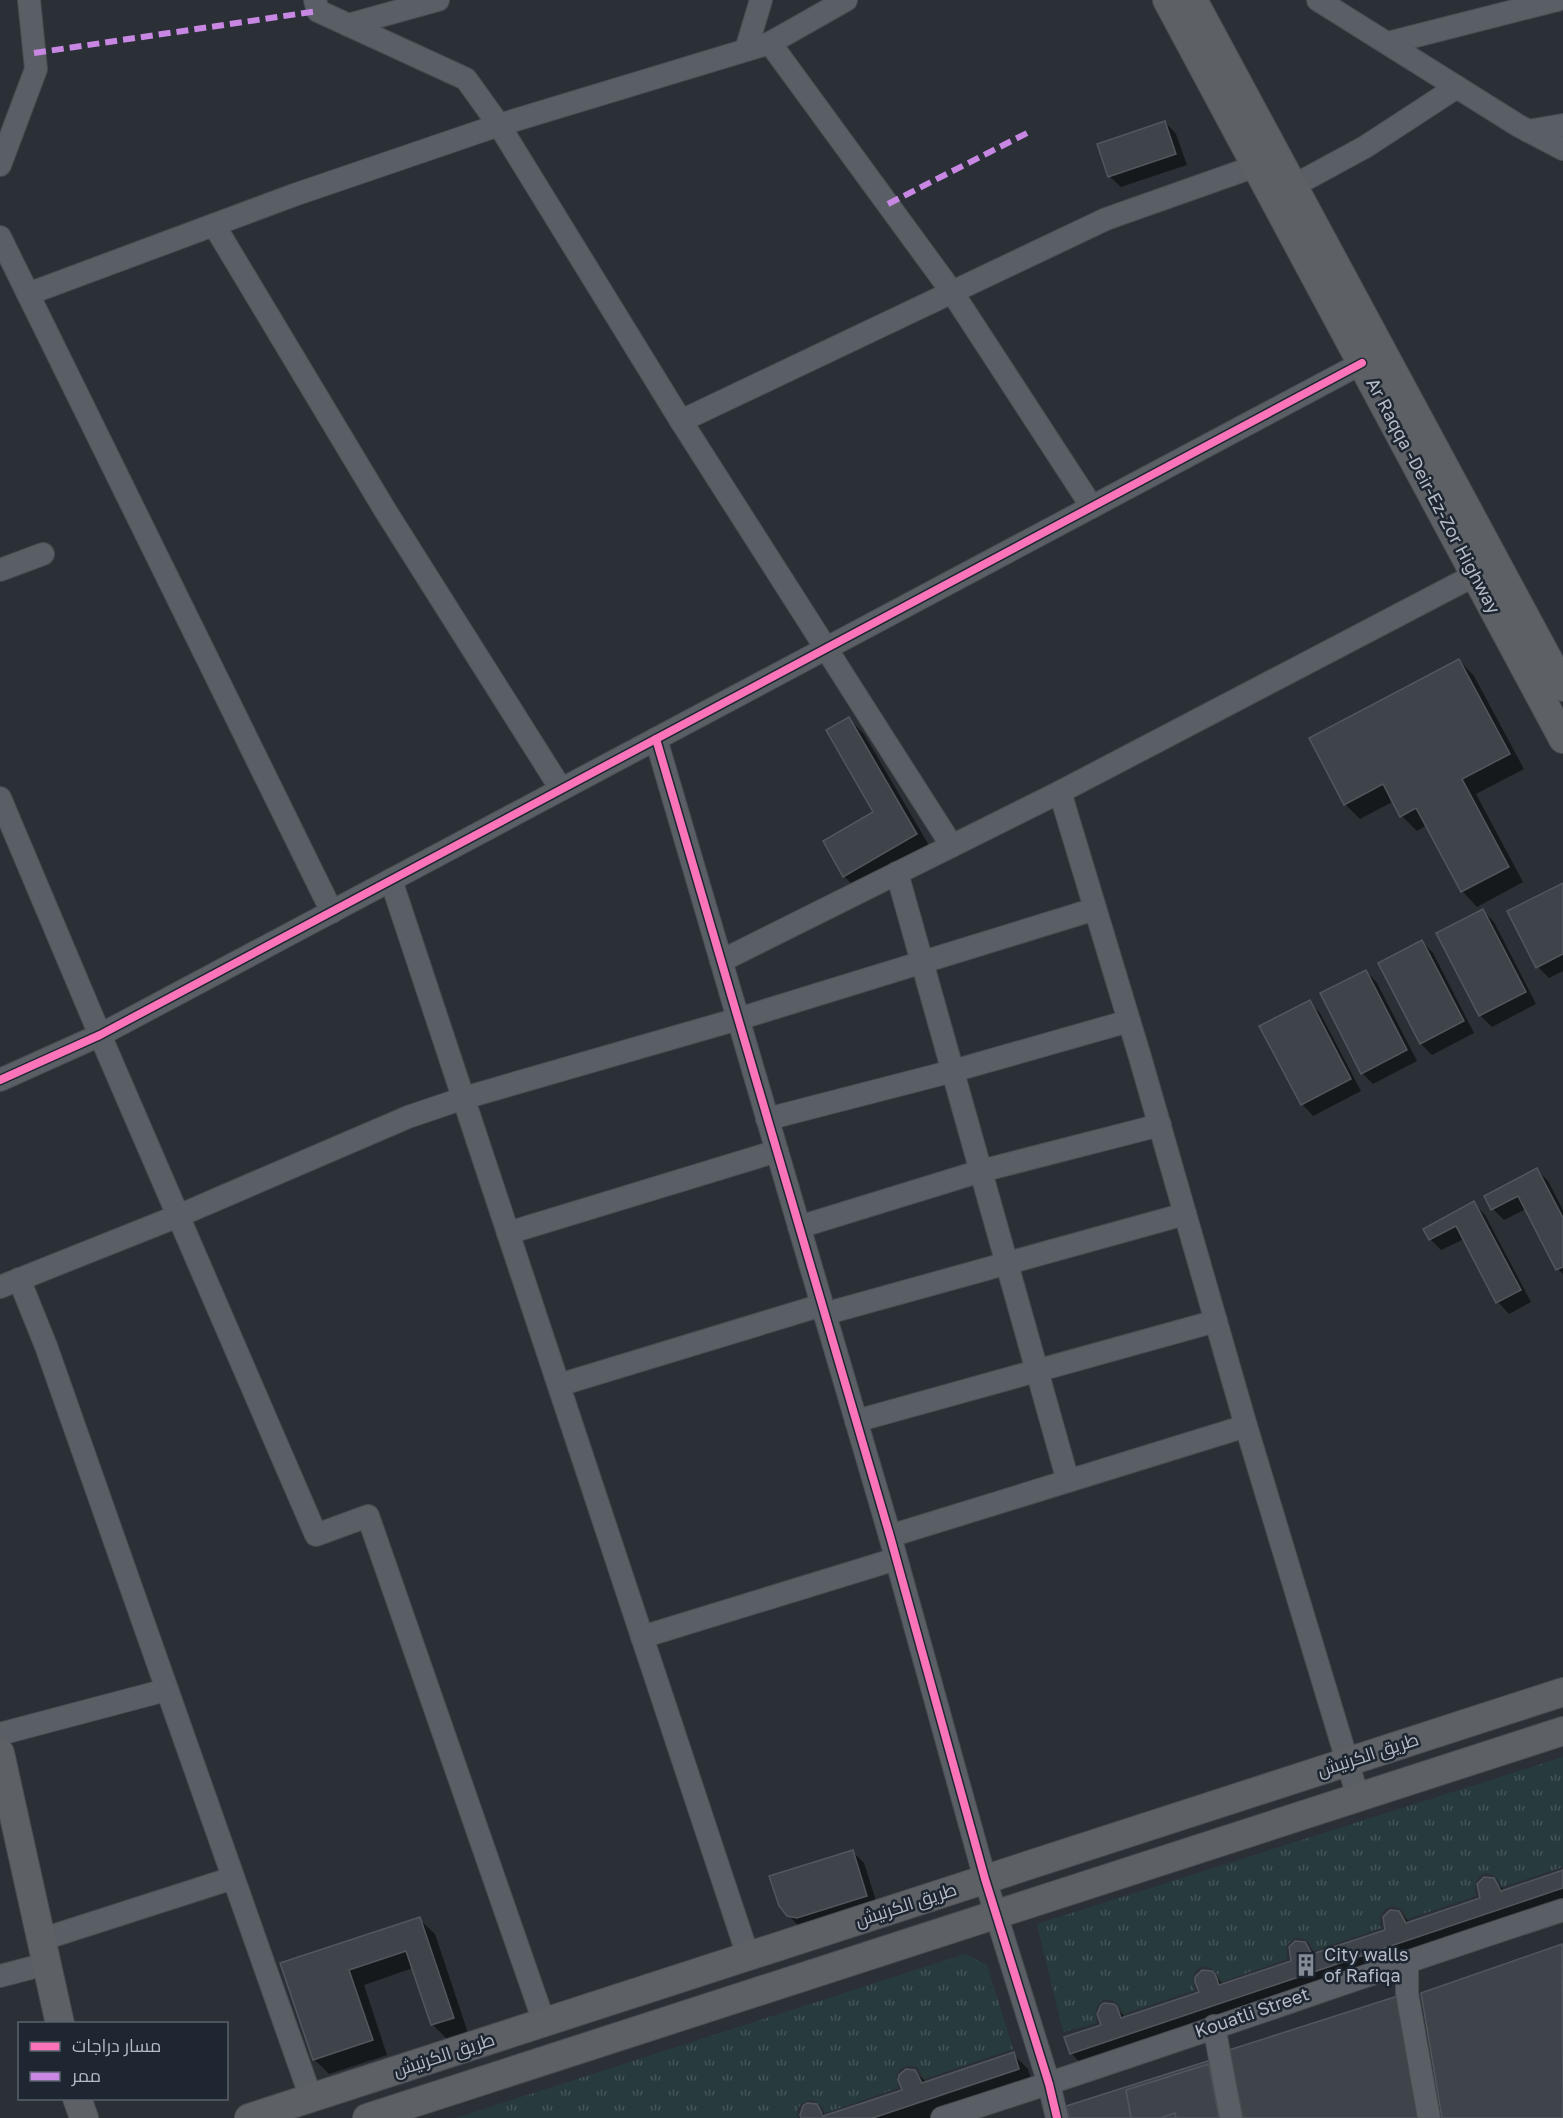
<svg xmlns="http://www.w3.org/2000/svg" width="1563" height="2118" font-family="'Golos Text',Cairo,sans-serif">
<defs>
<pattern id="park-tufts" width="24" height="20" patternUnits="userSpaceOnUse" patternTransform="scale(1.5)"><rect width="24" height="20" fill="#283b3c"/><path d="M3 7l-1-3M5 7V3M7 7l1-3M15 17l-1-3M17 17v-4M19 17l1-3" fill="none" stroke="#455557"/></pattern>
</defs>
<rect width="100%" height="100%" fill="#2a3036"/>
<!-- park -->
<g fill="url(#park-tufts)">
<path d="M 1563,1757 L 1563,1867 L 1502,1887 C 1494,1864 1469,1873 1476,1896 L 1407,1919 C 1400,1897 1374,1906 1381,1928 L 1313,1951 C 1310,1941 1305,1937 1294,1938 L 1286,1946 L 1287,1959 L 1221,1982 C 1212,1956 1186,1965 1195,1990 L 1123,2014 C 1115,1989 1089,1998 1097,2023 L 1063,2032 L 1037,1924 Z"/>
<path d="M 965,1954 L 987,1965 L 1013,2049 L 924,2079 L 917,2067 C 907,2064 901,2066 896,2075 L 898,2088 L 825,2113 L 822,2106 L 812,2100 C 802,2101 795,2107 798,2118 L 456,2118 Z"/>
</g>
<!-- shadow -->
<g fill="#0007">
<path d="M 1165,122 L 1176,134 L 1187,165 L 1121,187 L 1109,176 Z"/>
<path d="M 1459,660 L 1474,676 L 1524,769 L 1476,794 L 1523,882 L 1477,907 L 1462,891 L 1427,825 L 1417,831 L 1402,816 L 1394,801 L 1360,819 L 1345,804 Z"/>
<path d="M 849,719 L 864,734 L 931,849 L 859,891 L 844,876 L 875,812 Z"/>
<path d="M 1563,884 L 1563,971 L 1549,978 L 1538,967 Z"/>
<path d="M 1483,911 L 1494,922 L 1536,1004 L 1492,1027 L 1480,1015 Z"/>
<path d="M 1422,942 L 1433,953 L 1474,1033 L 1432,1055 L 1421,1044 L 1380,964 Z"/>
<path d="M 1366,971 L 1377,983 L 1417,1061 L 1373,1084 L 1362,1073 Z"/>
<path d="M 1309,1002 L 1320,1013 L 1361,1091 L 1313,1116 L 1302,1104 Z"/>
<path d="M 1537,1170 L 1548,1181 L 1563,1210 L 1563,1274 L 1558,1269 L 1526,1209 L 1504,1220 L 1493,1209 Z"/>
<path d="M 1474,1203 L 1485,1215 L 1531,1302 L 1509,1314 L 1498,1302 L 1464,1239 L 1441,1250 L 1430,1239 Z"/>
<path d="M 852,1851 L 864,1863 L 878,1907 L 800,1927 L 788,1915 Z"/>
<path d="M 1563,1872 L 1563,1908 L 1086,2069 L 1071,2053 L 1103,2026 L 1113,2005 L 1126,2018 L 1200,1993 L 1211,1973 L 1224,1985 L 1293,1962 L 1304,1943 L 1316,1954 L 1387,1931 L 1399,1912 L 1410,1923 L 1482,1899 L 1493,1880 L 1505,1891 Z"/>
<path d="M 419,1919 L 435,1934 L 468,2033 L 447,2039 L 432,2024 L 413,1968 L 364,1985 L 387,2055 L 329,2074 L 314,2059 L 282,1964 Z"/>
<path d="M 1562,1946 L 1563,2118 L 1444,2118 Z"/>
<path d="M 1013,2054 L 1028,2069 L 1033,2084 L 932,2118 L 803,2118 L 816,2106 L 827,2117 L 903,2091 L 914,2071 L 927,2083 Z"/>
</g>
<!-- building -->
<g fill="#3f444a" stroke="#52575e" stroke-width="1.5">
<path d="M 1165,121 L 1176,154 L 1108,177 L 1097,144 Z"/>
<path d="M 1459,659 L 1510,754 L 1462,779 L 1509,867 L 1461,892 L 1416,808 L 1400,817 L 1383,784 L 1344,805 L 1309,738 Z"/>
<path d="M 849,717 L 917,834 L 843,877 L 823,841 L 873,812 L 826,730 Z"/>
<path d="M 1563,883 L 1563,954 L 1536,968 L 1507,911 Z"/>
<path d="M 1483,909 L 1526,992 L 1479,1016 L 1436,933 Z"/>
<path d="M 1422,940 L 1464,1021 L 1420,1044 L 1378,963 Z"/>
<path d="M 1366,970 L 1407,1050 L 1361,1074 L 1320,993 Z"/>
<path d="M 1310,1000 L 1351,1079 L 1301,1105 L 1259,1026 Z"/>
<path d="M 1537,1168 L 1563,1218 L 1563,1267 L 1556,1270 L 1518,1196 L 1491,1210 L 1484,1196 Z"/>
<path d="M 1474,1201 L 1521,1290 L 1496,1303 L 1456,1226 L 1429,1240 L 1423,1229 Z"/>
<path d="M 853,1850 L 867,1896 L 797,1918 L 787,1916 L 779,1906 L 769,1876 Z"/>
<path d="M 1563,1870 L 1563,1888 L 1070,2054 L 1064,2037 L 1101,2025 L 1097,2014 L 1101,2005 L 1104,2003 L 1114,2004 L 1117,2007 L 1121,2018 L 1199,1992 L 1195,1982 L 1195,1977 L 1202,1970 L 1212,1971 L 1215,1974 L 1219,1985 L 1291,1961 L 1289,1947 L 1295,1941 L 1305,1942 L 1312,1954 L 1385,1930 L 1383,1917 L 1390,1910 L 1399,1911 L 1406,1923 L 1480,1898 L 1477,1884 L 1484,1877 L 1494,1878 L 1501,1891 Z"/>
<path d="M 420,1917 L 454,2018 L 431,2025 L 406,1951 L 349,1970 L 373,2040 L 313,2060 L 280,1963 Z"/>
<path d="M 1562,1944 L 1563,2118 L 1442,2118 L 1421,1993 Z"/>
<path d="M 1407,1993 L 1424,2118 L 1243,2118 L 1229,2050 Z"/>
<path d="M 1014,2052 L 1019,2069 L 873,2118 L 801,2118 L 800,2115 L 803,2106 L 807,2103 L 817,2104 L 823,2116 L 902,2090 L 898,2080 L 899,2075 L 906,2069 L 915,2070 L 922,2083 Z"/>
<path d="M 1211,2060 L 1222,2118 L 1069,2118 L 1066,2106 Z"/>
<path d="M 1209,2064 L 1219,2118 L 1176,2118 L 1175,2113 L 1160,2118 L 1131,2118 L 1126,2090 Z"/>
</g>
<g fill="none" stroke-linecap="round" stroke-linejoin="round">
<!-- minor casing -->
<g stroke="#484c51" stroke-width="24">
<g id="minor">
<path d="M 315,0 L 318,11 L 466,79 L 499,125 L 681,421 L 952,846"/>
<path d="M 1318,0 L 1519,126 L 1563,149"/>
<path d="M 348,25 L 438,0"/>
<path d="M 770,43 L 952,292 L 1092,507"/>
<path d="M 1388,43 L 1557,0"/>
<path d="M 746,50 L 761,0"/>
<path d="M 1528,131 L 1563,125"/>
<path d="M 0,165 L 36,69 L 29,0"/>
<path d="M 1293,186 L 1365,147 L 1457,87"/>
<path d="M 214,225 L 385,510 L 561,789"/>
<path d="M 0,237 L 332,912"/>
<path d="M 28,294 L 294,195 L 499,125 L 770,43 L 846,0"/>
<path d="M 681,421 L 1106,219 L 1256,166"/>
<path d="M 0,570 L 43,554"/>
<path d="M 656,739 L 890,1536 L 985,1879 L 1049,2084 L 1057,2118"/>
<path d="M 1060,792 L 1140,1057 L 1246,1426 L 1358,1797"/>
<path d="M 0,798 L 100,1035 L 316,1535 L 368,1516 L 544,2022"/>
<path d="M 897,873 L 1068,1481"/>
<path d="M 391,880 L 748,1956"/>
<path d="M 721,961 L 1060,792 L 1475,575"/>
<path d="M 0,1080 L 100,1035 L 1362,363"/>
<path d="M 767,1119 L 953,1071 L 1129,1021"/>
<path d="M 799,1227 L 981,1171 L 1160,1125"/>
<path d="M 508,1233 L 777,1151"/>
<path d="M 19,1279 L 46,1346 L 311,2098"/>
<path d="M 0,1287 L 178,1216 L 408,1117 L 464,1098 L 738,1019 L 1095,909"/>
<path d="M 824,1314 L 1185,1214"/>
<path d="M 559,1385 L 822,1305"/>
<path d="M 856,1421 L 1216,1321"/>
<path d="M 890,1536 L 1246,1426"/>
<path d="M 642,1637 L 896,1559"/>
<path d="M 0,1734 L 166,1690"/>
<path d="M 40,1940 L 233,1878"/>
<path d="M 1407,1961 L 1407,1993 L 1429,2118"/>
<path d="M 0,1976 L 46,1964"/>
<path d="M 1214,2026 L 1231,2118"/>
<path d="M 942,2118 C 1150,2052 1355,1978 1563,1910"/>
</g>
</g>
<!-- major casing -->
<g stroke="#484c53" stroke-width="30">
<g id="major">
<path d="M 1167,0 L 1563,739"/>
<path d="M 1193,0 L 1563,687"/>
<path d="M 0,1753 L 60,2024"/>
<path d="M 77,2098 L 84,2118"/>
<path d="M 249,2118 L 1563,1692"/>
<path d="M 367,2118 L 1563,1731"/>
</g>
</g>
<!-- minor -->
<use href="#minor" stroke="#5a5e65" stroke-width="22"/>
<!-- major -->
<use href="#major" stroke="#5d6166" stroke-width="28"/>
<!-- quiet -->
<g stroke="#c787e3" stroke-width="6" stroke-dasharray="12 6" stroke-linecap="butt">
<path d="M 34,53 L 318,11"/>
<path d="M 888,204 L 1031,131"/>
</g>
<!-- cycleway casing -->
<g stroke="#1e2631" stroke-width="11">
<g id="cycleway">
<path d="M 656,739 L 890,1536 L 985,1879 L 1049,2084 L 1057,2118"/>
<path d="M 0,1080 L 100,1035 L 1362,363"/>
</g>
</g>
<!-- cycleway -->
<use href="#cycleway" stroke="#fb73b8" stroke-width="8"/>
</g>
<!-- icons -->
<defs>
<g id="building-bare" transform="scale(1.8)"><path d="M-4-6H4V6H1V3H-1V6H-4ZM-2.5-4.3h1.7v1.8h-1.7ZM.8-4.3h1.7v1.8H.8ZM-2.5-1h1.7V.8h-1.7ZM.8-1h1.7V.8H.8Z" fill="#848b94" stroke="#1e2631" stroke-width="2.5" paint-order="stroke"/></g>
</defs>
<g fill-rule="evenodd">
<use href="#building-bare" x="1306" y="1965"/>
</g>
<g text-anchor="middle" stroke-width="5" stroke-linejoin="round" paint-order="stroke">
<!-- street labels -->
<g font-size="18" fill="#b4bcc7" stroke="#1e2631">
<text transform="translate(1433 496) rotate(62)" y="6">Ar Raqqa -Deir-Ez-Zor Highway</text>
<text transform="translate(1368 1755) rotate(-18)" y="6">طريق الكرنيش</text>
<text transform="translate(906 1905) rotate(-18)" y="6">طريق الكرنيش</text>
<text transform="translate(1252 2013) rotate(-19)" y="6">Kouatli Street</text>
<text transform="translate(444 2055) rotate(-18)" y="6">طريق الكرنيش</text>
</g>
<!-- poi labels -->
<g font-size="18" fill="#b4bcc7" stroke="#1e2631" text-anchor="start">
<text x="1324" y="1961">City walls<tspan x="1324" dy="21">of Rafiqa</tspan></text>
</g>
</g>
<!-- legend -->
<rect x="18" y="2022" width="210" height="78" fill="#1e2631" stroke="#5a626d" stroke-width="1.5"/>
<rect x="30" y="2042" width="30" height="9" fill="#fb73b8" stroke="#5a626d" stroke-width="1.5"/>
<text x="72" y="2052" font-size="18" fill="#b4bcc7">مسار دراجات</text>
<rect x="30" y="2072" width="30" height="9" fill="#c787e3" stroke="#5a626d" stroke-width="1.5"/>
<text x="72" y="2082" font-size="18" fill="#b4bcc7">ممر</text>
</svg>
